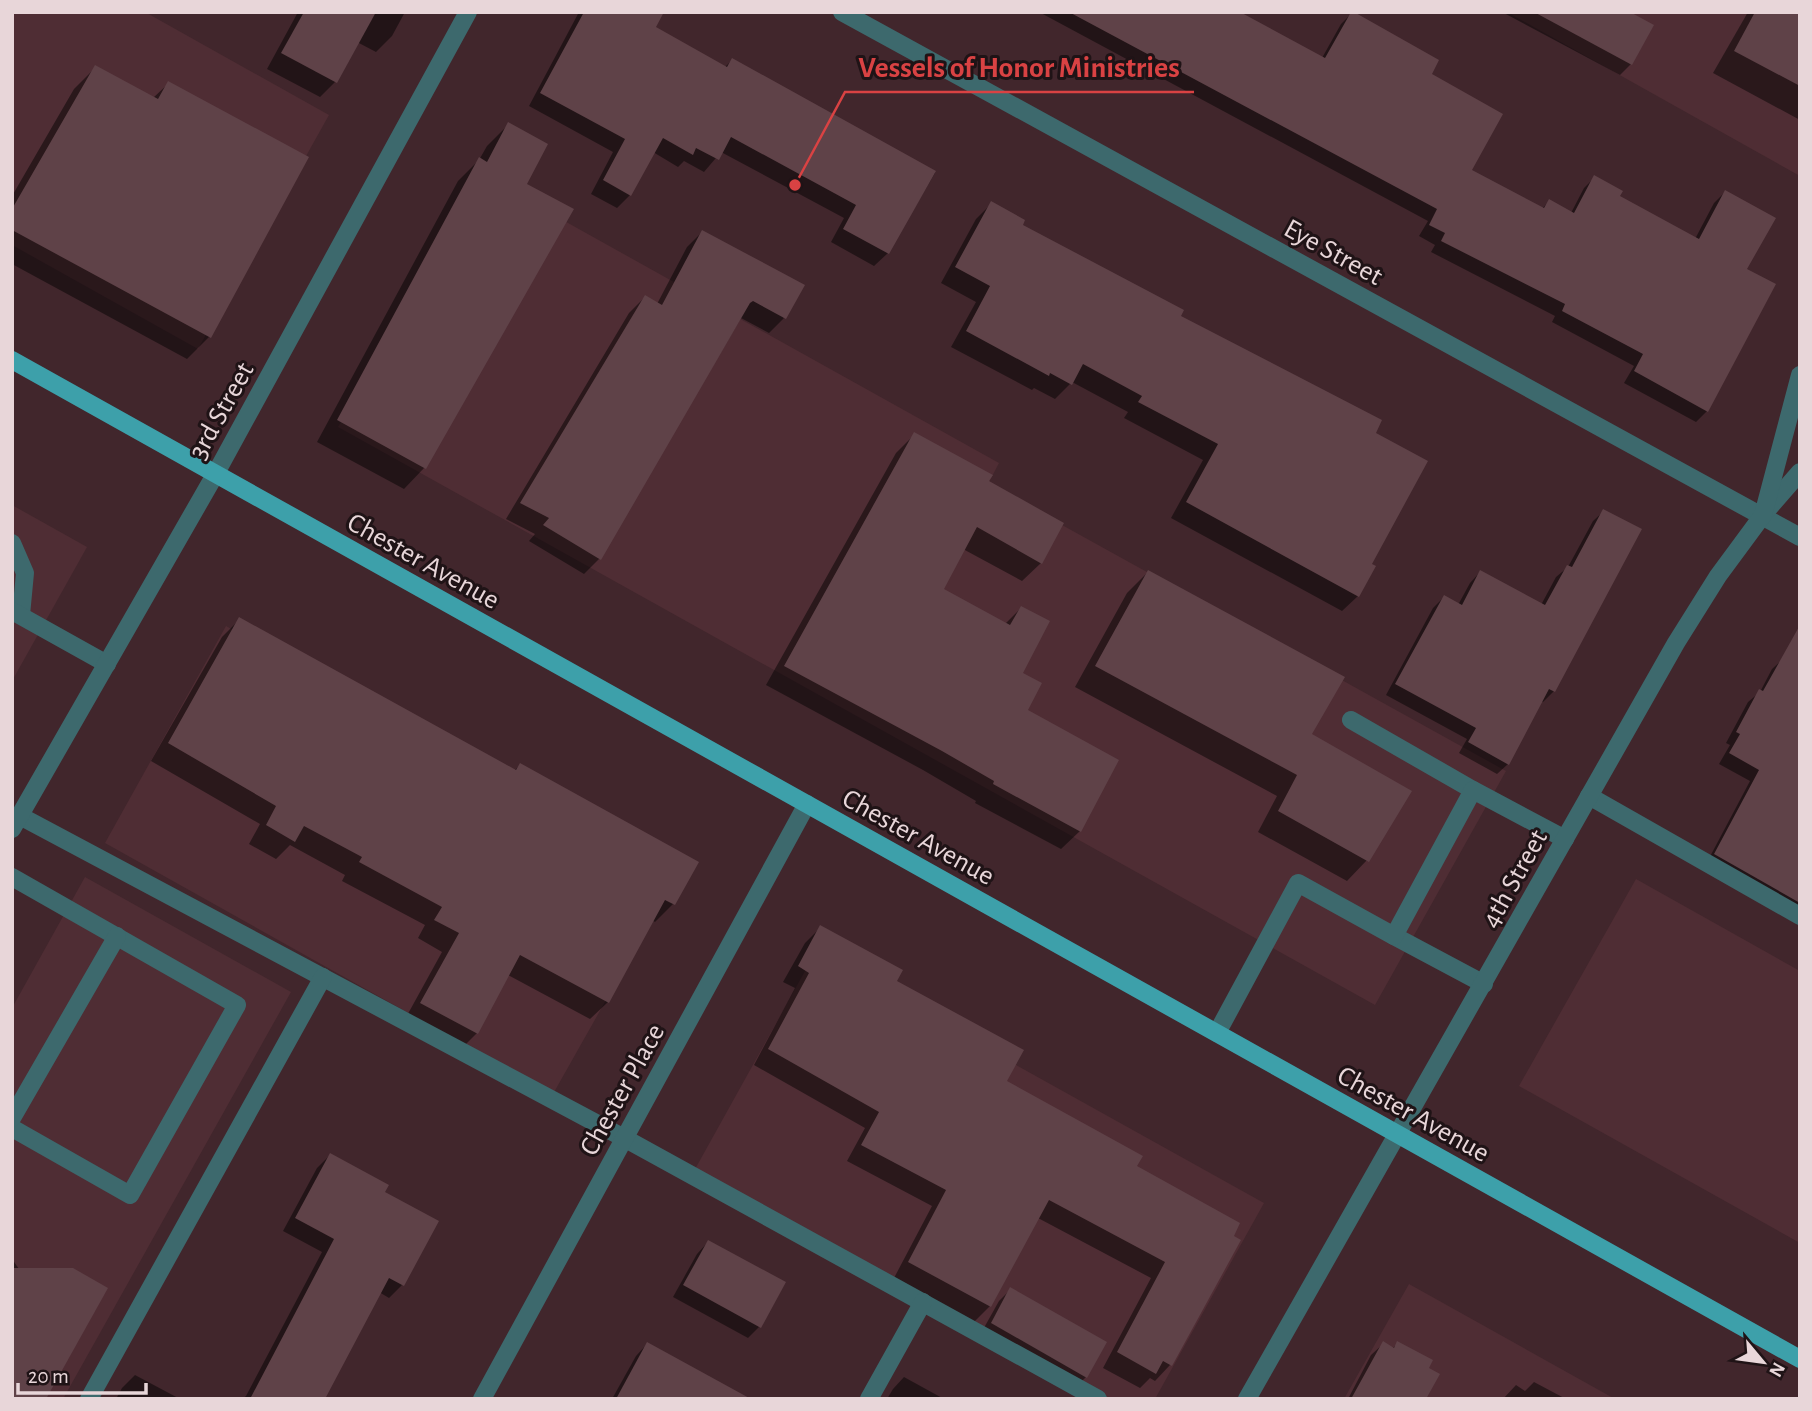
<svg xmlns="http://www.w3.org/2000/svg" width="1812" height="1411" font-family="'Alegreya Sans',sans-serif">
<rect width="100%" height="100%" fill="#41262c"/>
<!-- built -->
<g fill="#4f2d34">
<path d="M 12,12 L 145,12 L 329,115 L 198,349 L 12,245 Z"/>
<path d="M 1507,12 L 1800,12 L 1800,176 Z"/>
<path d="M 480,174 L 999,463 L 988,484 L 1506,771 L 1375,1005 L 338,427 Z"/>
<path d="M 12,505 L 87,547 L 12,681 Z"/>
<path d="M 226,626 L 676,876 L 553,1094 L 105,843 Z"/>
<path d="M 85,877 L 291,992 L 63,1399 L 12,1399 L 12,1008 Z"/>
<path d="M 1636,879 L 1800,971 L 1800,1243 L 1519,1086 Z"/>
<path d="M 815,953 L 1264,1203 L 1155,1399 L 1100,1399 L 694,1171 Z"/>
<path d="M 1409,1284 L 1615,1399 L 1344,1399 Z"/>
</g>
<!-- shadow -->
<g fill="#0007">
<path d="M 298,12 L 405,12 L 392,36 L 376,52 L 357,42 L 335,82 L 320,97 L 267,69 Z"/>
<path d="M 579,12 L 654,12 L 653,28 L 725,67 L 732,60 L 935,173 L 888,253 L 874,266 L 831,242 L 844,218 L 721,152 L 704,172 L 684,161 L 678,167 L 653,152 L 630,195 L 617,208 L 591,194 L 613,152 L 529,106 Z"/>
<path d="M 1039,12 L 1238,12 L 1322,58 L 1341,24 L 1352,13 L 1429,75 L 1469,170 L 1542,209 L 1549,201 L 1571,213 L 1584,188 L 1595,177 L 1618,196 L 1695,239 L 1714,203 L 1725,192 L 1745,270 L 1707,411 L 1696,422 L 1624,383 L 1634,366 L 1552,322 L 1555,316 L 1431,252 L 1435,245 L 1419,236 L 1428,221 Z"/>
<path d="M 1502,12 L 1607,12 L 1631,64 L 1620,75 Z"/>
<path d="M 1748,12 L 1800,12 L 1800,120 L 1713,73 Z"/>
<path d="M 96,67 L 153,98 L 169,83 L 209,337 L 187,359 L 12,264 L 12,196 L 74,89 Z"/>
<path d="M 508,125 L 525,184 L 425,467 L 404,489 L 317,442 L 458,181 L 479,160 L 487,146 Z"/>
<path d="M 991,204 L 1020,225 L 1179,316 L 1374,434 L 1370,565 L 1358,596 L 1342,611 L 1171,518 L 1203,460 L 1124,418 L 1128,412 L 1072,382 L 1055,399 L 1034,388 L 1032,390 L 951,347 L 976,302 L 941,283 L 976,219 Z"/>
<path d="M 702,232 L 784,318 L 769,333 L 741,318 L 600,558 L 584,574 L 529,541 L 535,534 L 506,519 L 629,313 L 645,297 L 657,304 L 687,247 Z"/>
<path d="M 915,434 L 987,482 L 1041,563 L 1022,581 L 963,549 L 941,589 L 1005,624 L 1021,608 L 1020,673 L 1025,711 L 1080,831 L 1061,849 L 975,803 L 976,801 L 923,770 L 766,685 L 896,453 Z"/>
<path d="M 1604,511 L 1554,691 L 1543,702 L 1541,701 L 1508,764 L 1497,774 L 1459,753 L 1467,739 L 1386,695 L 1433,608 L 1444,597 L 1458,605 L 1470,583 L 1480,572 L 1541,605 L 1556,577 L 1568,567 L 1593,521 Z"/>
<path d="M 1148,572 L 1309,735 L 1367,860 L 1347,881 L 1258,832 L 1277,796 L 1075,687 L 1127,593 Z"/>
<path d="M 240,619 L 514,771 L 520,765 L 696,863 L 673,904 L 655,922 L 652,920 L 608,1002 L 590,1019 L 508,975 L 477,1033 L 459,1051 L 404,1021 L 442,952 L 418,938 L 425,925 L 342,881 L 345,875 L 290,845 L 276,859 L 249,844 L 260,824 L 151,761 L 222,637 Z"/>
<path d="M 1783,659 L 1800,668 L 1800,921 L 1705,866 L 1750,781 L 1719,764 L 1730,745 L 1726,743 L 1748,702 L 1760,692 L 1772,669 Z"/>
<path d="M 820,928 L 895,982 L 1005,1082 L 1135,1167 L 1238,1224 L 1170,1365 L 1155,1381 L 1150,1378 L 1140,1388 L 1103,1368 L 1151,1278 L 1038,1218 L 990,1306 L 974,1322 L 894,1278 L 932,1206 L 847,1161 L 865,1128 L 754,1065 L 795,988 L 783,982 L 805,943 Z"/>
<path d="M 330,1155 L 383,1193 L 402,1285 L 389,1298 L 379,1292 L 323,1399 L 242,1399 L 246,1396 L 322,1252 L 283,1231 L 317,1168 Z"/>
<path d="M 708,1242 L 759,1327 L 748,1338 L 673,1297 L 697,1254 Z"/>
<path d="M 12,1259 L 19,1269 L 12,1399 Z"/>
<path d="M 1011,1289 L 1086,1377 L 1075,1388 L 980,1335 L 999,1301 Z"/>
<path d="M 1398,1343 L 1427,1369 L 1424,1399 L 1348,1399 L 1371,1355 L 1383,1344 L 1392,1349 Z"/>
<path d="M 647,1344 L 744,1399 L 612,1399 L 636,1356 Z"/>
<path d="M 135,1375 L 180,1399 L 116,1399 L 122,1388 Z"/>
<path d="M 904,1377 L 944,1399 L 887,1399 L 893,1389 Z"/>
<path d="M 1534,1382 L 1566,1399 L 1503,1399 L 1516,1385 L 1525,1391 Z"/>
</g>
<!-- building -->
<g fill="#5f4248">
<path d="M 304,12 L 376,12 L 337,83 L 281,53 Z"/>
<path d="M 584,12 L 664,12 L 656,27 L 727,67 L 732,58 L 936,171 L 889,254 L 843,229 L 856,205 L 731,137 L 719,160 L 696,148 L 693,155 L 663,138 L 631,196 L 603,180 L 625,139 L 540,93 Z"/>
<path d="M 1069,12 L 1240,12 L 1325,58 L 1351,12 L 1354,12 L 1439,60 L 1432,74 L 1503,114 L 1472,170 L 1544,208 L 1549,199 L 1574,213 L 1594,175 L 1623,191 L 1620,196 L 1699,239 L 1725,190 L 1776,218 L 1747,269 L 1776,284 L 1708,412 L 1634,371 L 1643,354 L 1562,311 L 1565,304 L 1441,241 L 1445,233 L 1429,225 L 1437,209 Z"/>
<path d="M 1534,12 L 1630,12 L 1654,25 L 1632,65 Z"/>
<path d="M 1755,12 L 1800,12 L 1800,86 L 1734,51 Z"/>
<path d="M 95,65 L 158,99 L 168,81 L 309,157 L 211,338 L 12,230 L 12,209 Z"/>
<path d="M 508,122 L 548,144 L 527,184 L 574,209 L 426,469 L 337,420 L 479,157 L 487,162 Z"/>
<path d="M 991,201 L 1025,220 L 1023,225 L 1184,310 L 1181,316 L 1382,420 L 1376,433 L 1428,461 L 1372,564 L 1376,566 L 1359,597 L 1186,502 L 1218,444 L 1138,402 L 1142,396 L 1083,364 L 1072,385 L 1050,373 L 1049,376 L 966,331 L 990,286 L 955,267 Z"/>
<path d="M 702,230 L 805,285 L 786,319 L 753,301 L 750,303 L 601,560 L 543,525 L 549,518 L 520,503 L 645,295 L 662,305 Z"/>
<path d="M 914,432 L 993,475 L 989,481 L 1064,523 L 1042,564 L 977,527 L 944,589 L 1010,625 L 1021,606 L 1050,621 L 1023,673 L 1042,683 L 1028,710 L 1119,760 L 1081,832 L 993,784 L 994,781 L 942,751 L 784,666 Z"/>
<path d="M 1603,509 L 1642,529 L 1555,692 L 1549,689 L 1509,765 L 1468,742 L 1476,728 L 1395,684 L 1444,595 L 1462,605 L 1480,570 L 1545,605 L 1567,565 L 1572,567 Z"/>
<path d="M 1148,570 L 1345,677 L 1312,734 L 1412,791 L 1369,862 L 1278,811 L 1297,775 L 1095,666 Z"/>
<path d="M 239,617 L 516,770 L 520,763 L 699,862 L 675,905 L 665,900 L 609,1003 L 520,955 L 478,1034 L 420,1003 L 459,933 L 434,920 L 442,907 L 359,862 L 362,857 L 304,826 L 295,842 L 266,825 L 276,806 L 168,743 Z"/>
<path d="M 1800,625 L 1800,903 L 1714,854 L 1759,770 L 1729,753 L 1740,734 L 1736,732 L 1759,689 L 1763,691 Z"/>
<path d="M 820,925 L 903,970 L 897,981 L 1024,1050 L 1007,1081 L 1143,1156 L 1137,1166 L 1240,1223 L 1234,1236 L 1241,1240 L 1172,1366 L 1163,1361 L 1156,1374 L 1117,1352 L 1165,1262 L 1049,1200 L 991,1307 L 908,1262 L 946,1190 L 861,1145 L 879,1112 L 768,1049 L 809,973 L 798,966 Z"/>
<path d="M 330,1153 L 389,1185 L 385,1192 L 439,1221 L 404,1286 L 389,1278 L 325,1399 L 250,1399 L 334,1239 L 295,1218 Z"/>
<path d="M 708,1240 L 786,1282 L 761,1328 L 683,1285 Z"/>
<path d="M 12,1268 L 73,1268 L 108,1288 L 46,1399 L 12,1399 Z"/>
<path d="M 1010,1287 L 1107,1342 L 1087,1378 L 991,1323 Z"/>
<path d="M 1383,1341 L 1394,1348 L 1397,1341 L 1433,1360 L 1429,1368 L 1440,1374 L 1426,1399 L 1351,1399 Z"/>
<path d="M 647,1342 L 751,1399 L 616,1399 Z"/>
</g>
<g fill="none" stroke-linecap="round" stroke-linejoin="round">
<!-- minor -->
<g stroke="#3d696d" stroke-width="18">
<path d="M 842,12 L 1800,537"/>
<path d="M 1767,510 L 1800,472"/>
<path d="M 12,543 L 25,573 L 21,615"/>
<path d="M 12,611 L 107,664"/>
<path d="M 1351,720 L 1473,790"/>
<path d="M 1589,796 L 1800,916"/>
<path d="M 20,816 L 624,1138 L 1098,1399"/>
<path d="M 12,829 L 216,473 L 468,12"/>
<path d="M 12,877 L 237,1005 L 130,1195 L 12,1128"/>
<path d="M 1394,936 L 1484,984"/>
<path d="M 1217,1033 L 1298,883 L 1394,936 L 1473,790 L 1565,839"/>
<path d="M 12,1118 L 117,936"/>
<path d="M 89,1399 L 323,977"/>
<path d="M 482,1399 L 807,804"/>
<path d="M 869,1399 L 923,1302"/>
<path d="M 1247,1399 L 1676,643 L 1718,576 L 1763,515 L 1800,375"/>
</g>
<!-- major -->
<path stroke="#3da0aa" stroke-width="18" d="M 12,360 L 1800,1359"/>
</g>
<g text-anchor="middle" stroke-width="6" stroke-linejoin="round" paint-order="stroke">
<!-- street labels -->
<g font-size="28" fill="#e8d6d9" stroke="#1f1316">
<text transform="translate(1334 251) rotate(29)" y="10">Eye Street</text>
<text transform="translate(220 410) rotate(-61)" y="10">3rd Street</text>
<text transform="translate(424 560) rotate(29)" y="10">Chester Avenue</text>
<text transform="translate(919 836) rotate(29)" y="10">Chester Avenue</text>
<text transform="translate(1513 878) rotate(-61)" y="10">4th Street</text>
<text transform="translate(621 1089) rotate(-61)" y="10">Chester Place</text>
<text transform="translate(1414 1113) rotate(29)" y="10">Chester Avenue</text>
</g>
</g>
<!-- callouts -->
<path fill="none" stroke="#d94243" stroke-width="2.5" d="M795 185L845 92H1194"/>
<circle fill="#d94243" stroke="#1f1316" stroke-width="2.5" cx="795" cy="185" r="7"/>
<g font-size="30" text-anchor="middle" font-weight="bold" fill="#d94243" stroke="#1f1316" stroke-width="6" stroke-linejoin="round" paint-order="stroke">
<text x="1019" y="77">Vessels of Honor Ministries</text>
</g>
<!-- border -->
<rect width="1812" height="1411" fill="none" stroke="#e8d6d9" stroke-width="28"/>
<!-- north arrow -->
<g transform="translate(1763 1362) rotate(119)" stroke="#1f1316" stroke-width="5" paint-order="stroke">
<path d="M0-5L12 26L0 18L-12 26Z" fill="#e8d6d9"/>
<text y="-10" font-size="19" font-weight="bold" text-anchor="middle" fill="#e8d6d9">N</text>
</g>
<!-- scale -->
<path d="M18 1383v10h128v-10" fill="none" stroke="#e8d6d9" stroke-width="3.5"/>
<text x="28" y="1383" font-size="21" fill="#e8d6d9" stroke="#1f1316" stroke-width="5" paint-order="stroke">20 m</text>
</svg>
